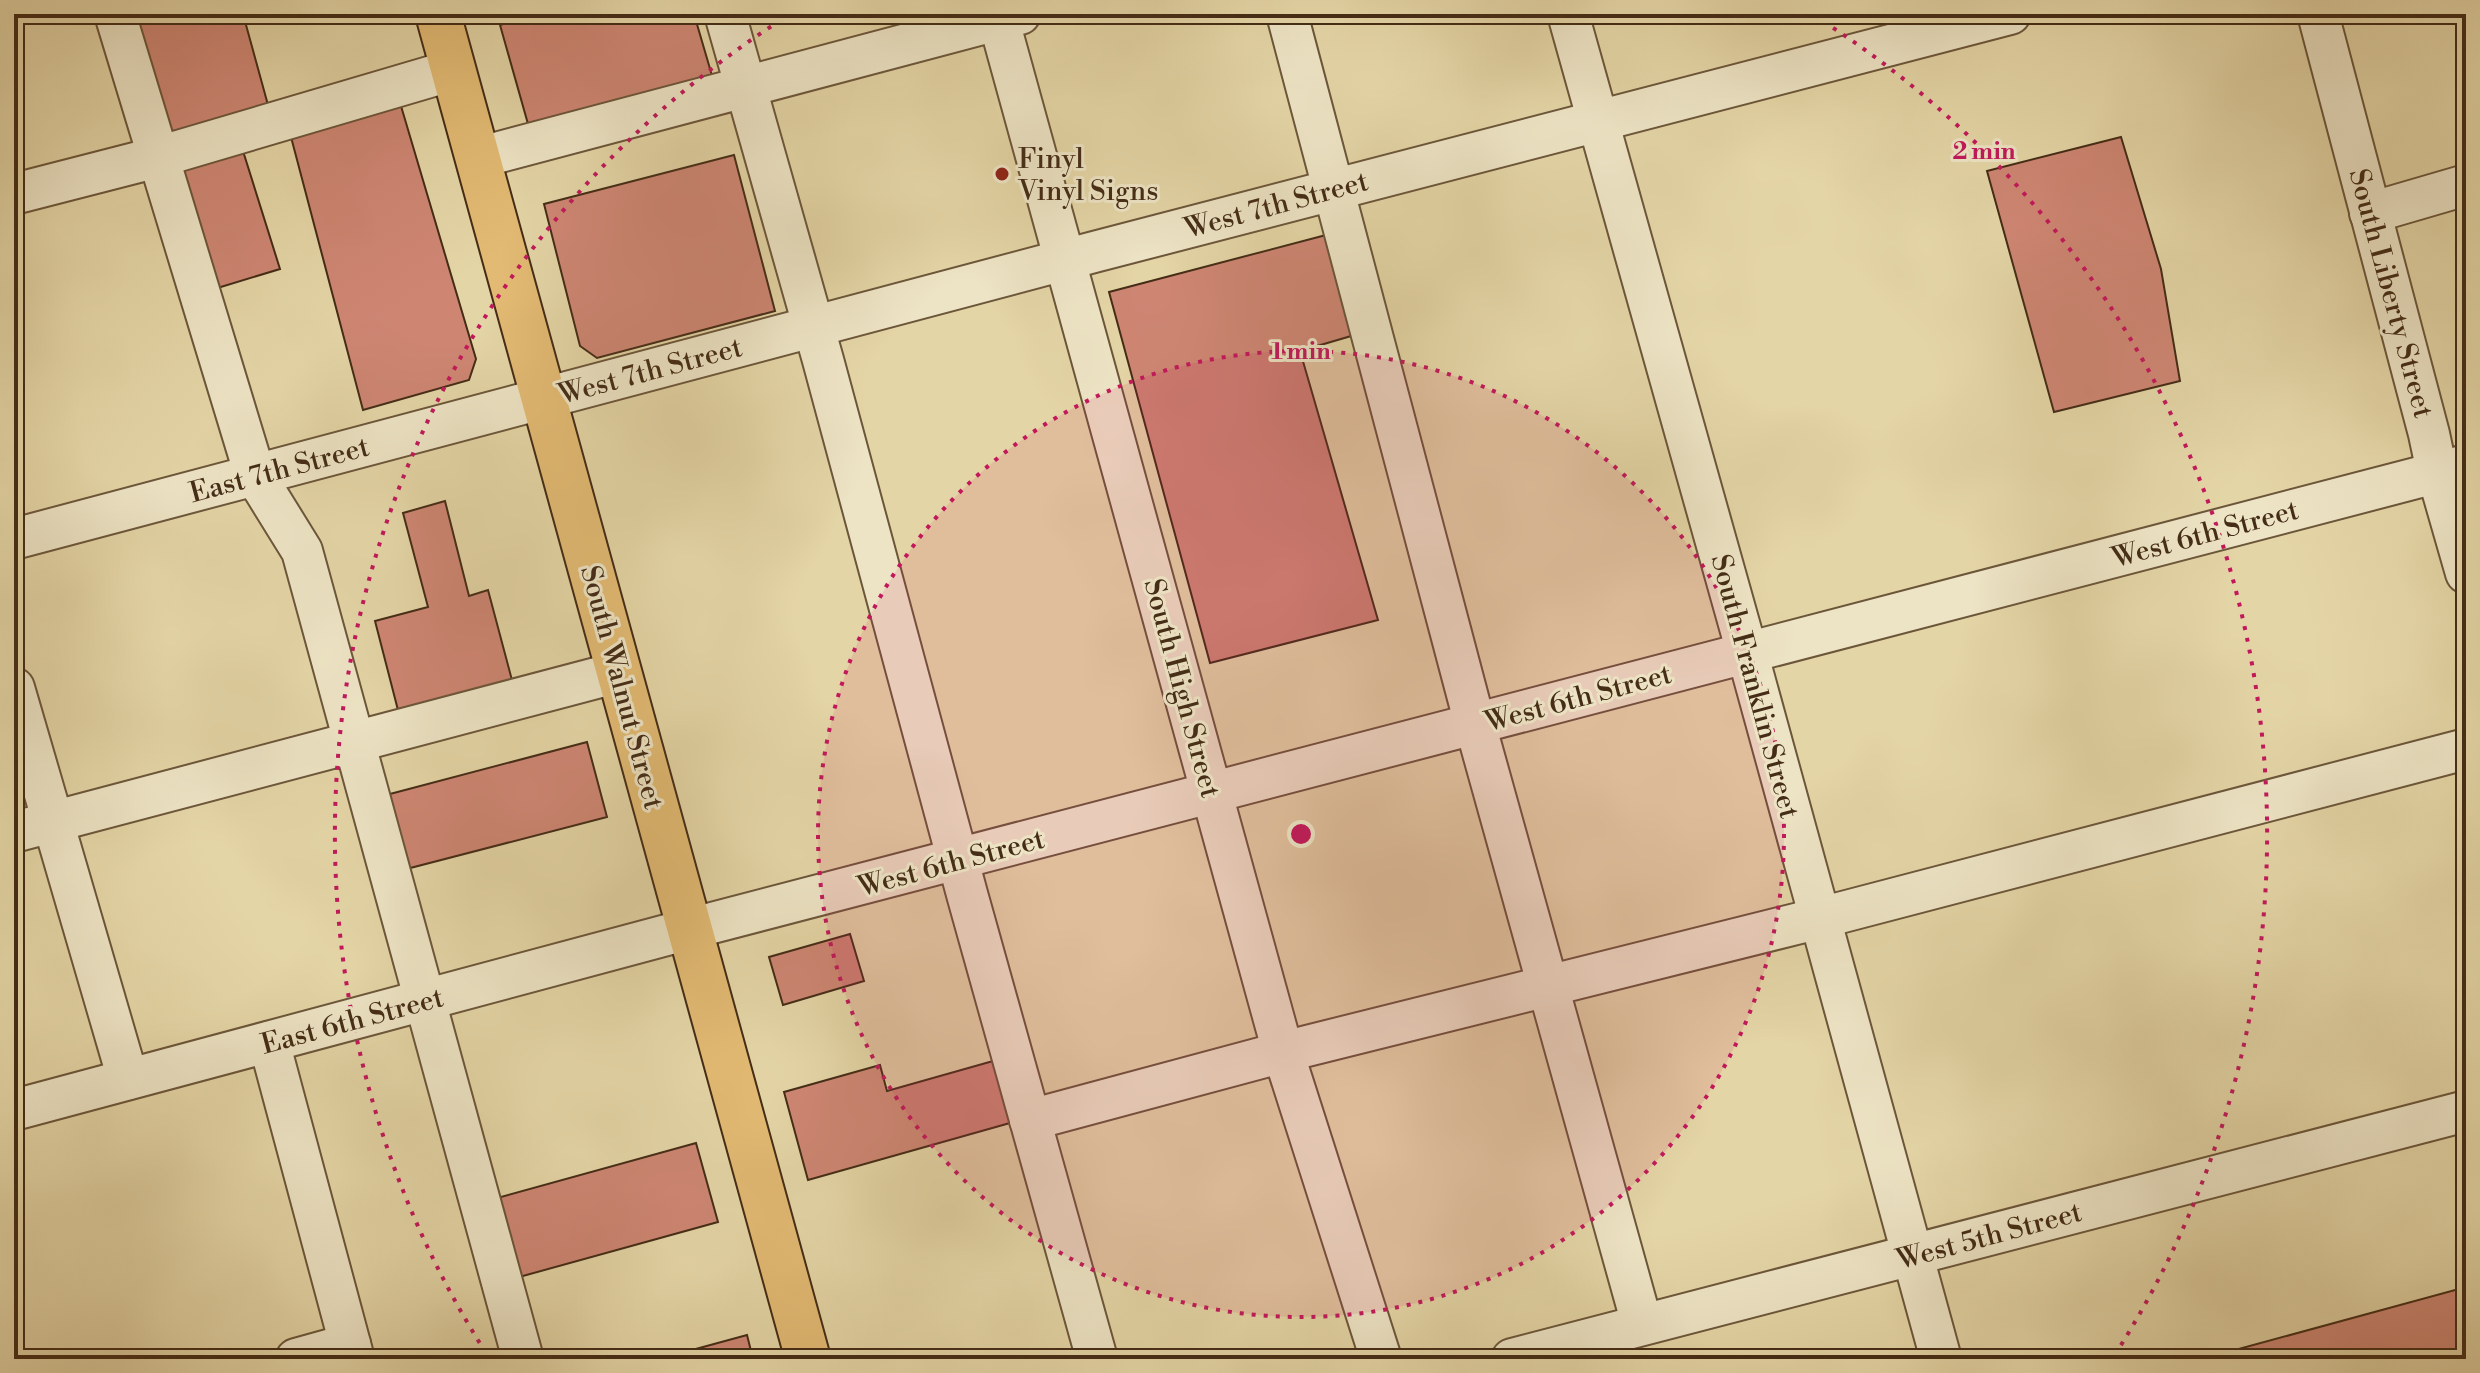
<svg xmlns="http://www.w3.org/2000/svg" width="2480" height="1373" font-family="'Libre Bodoni',serif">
<rect width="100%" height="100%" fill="#e4d5a6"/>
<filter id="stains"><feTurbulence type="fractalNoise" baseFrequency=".0025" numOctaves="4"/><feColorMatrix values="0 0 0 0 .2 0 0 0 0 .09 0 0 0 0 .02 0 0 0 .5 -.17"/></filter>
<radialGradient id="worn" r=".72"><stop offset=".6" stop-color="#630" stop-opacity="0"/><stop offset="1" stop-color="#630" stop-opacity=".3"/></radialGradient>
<!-- building -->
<g fill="#ce8673" stroke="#442c16" stroke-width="2">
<path d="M 132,14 L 243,14 L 268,105 L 167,136 Z"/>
<path d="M 536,14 L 694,14 L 713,79 L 530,131 L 500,25 Z"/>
<path d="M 401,106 L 476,359 L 469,380 L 363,410 L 291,137 Z"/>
<path d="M 2121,137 L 2161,269 L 2180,381 L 2054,412 L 1987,171 Z"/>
<path d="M 243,151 L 280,269 L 211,290 L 175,173 Z"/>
<path d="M 734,155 L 775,311 L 597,358 L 580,346 L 544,204 Z"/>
<path d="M 1326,235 L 1358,334 L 1300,351 L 1378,620 L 1210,663 L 1109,292 Z"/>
<path d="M 445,501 L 469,596 L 488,590 L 513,684 L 399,714 L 375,621 L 428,607 L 403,513 Z"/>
<path d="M 587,742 L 607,817 L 391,873 L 371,799 Z"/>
<path d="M 850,934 L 864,981 L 783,1005 L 769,957 Z"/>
<path d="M 993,1061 L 1010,1123 L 808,1180 L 784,1092 L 880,1065 L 887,1091 Z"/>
<path d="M 696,1143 L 718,1222 L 512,1279 L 490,1200 Z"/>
<path d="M 2466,1287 L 2466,1359 L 2202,1359 Z"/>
<path d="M 747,1335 L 753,1359 L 659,1359 Z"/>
</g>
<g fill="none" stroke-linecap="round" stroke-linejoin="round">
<!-- minor casing -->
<g stroke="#6c563a" stroke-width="44">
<g id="minor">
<path d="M 115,14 L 255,475 L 302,551 L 523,1359"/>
<path d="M 725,14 L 823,360 L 967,894 L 1097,1359"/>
<path d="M 997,14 L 1283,1052 L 1381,1359"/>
<path d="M 1287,14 L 1475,724 L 1642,1324"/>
<path d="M 1568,14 L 1747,652 L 1941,1359"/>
<path d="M 2318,14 L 2429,434 L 2437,472 L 2466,573"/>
<path d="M 477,158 L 1020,14"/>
<path d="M 14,194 L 158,157 L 453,70"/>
<path d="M 2370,213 L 2466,185"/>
<path d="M 14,539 L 1094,252 L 2010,14"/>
<path d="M 14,688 L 128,1079"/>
<path d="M 14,832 L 619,672"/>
<path d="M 269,1042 L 354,1359"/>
<path d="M 14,1110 L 689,929 L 2466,465"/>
<path d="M 1030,1120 L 1283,1052 L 1820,918 L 2466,749"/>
<path d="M 296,1359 L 350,1344"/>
<path d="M 1512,1359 L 2466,1111"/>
</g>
</g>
<!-- major casing -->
<g stroke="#442c16" stroke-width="48">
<path id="major" d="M 438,14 L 808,1359"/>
</g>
<!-- minor -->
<use href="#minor" stroke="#ede4c5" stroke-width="40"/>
<!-- major -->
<use href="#major" stroke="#e2ba73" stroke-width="44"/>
</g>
<!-- distance rings -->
<circle cx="1301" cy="834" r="483" fill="#c2185b" fill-opacity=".12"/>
<g fill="none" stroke="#c2185b" stroke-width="4" stroke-dasharray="4 8">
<circle cx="1301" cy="834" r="483"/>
<path d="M486 1353A966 966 0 0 1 789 15M1813 15A966 966 0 0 1 2116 1353"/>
</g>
<!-- markers -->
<circle fill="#8f2418" stroke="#ede4c5" stroke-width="3" cx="1002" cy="174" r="8"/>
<g text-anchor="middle" stroke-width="6" stroke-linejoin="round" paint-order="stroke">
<!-- poi labels -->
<g font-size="28" fill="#442c16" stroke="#ede4c5" text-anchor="start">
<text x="1018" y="168">Finyl<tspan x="1018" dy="32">Vinyl Signs</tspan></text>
</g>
<!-- street labels -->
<g font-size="28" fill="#442c16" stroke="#ede4c5">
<text transform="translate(1276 204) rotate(-15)" y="10">West 7th Street</text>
<text transform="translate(2392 293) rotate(75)" y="10">South Liberty Street</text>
<text transform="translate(650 370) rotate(-15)" y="10">West 7th Street</text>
<text transform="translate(279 469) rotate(-15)" y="10">East 7th Street</text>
<text transform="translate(2205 533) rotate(-15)" y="10">West 6th Street</text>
<text transform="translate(1756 686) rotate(75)" y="10">South Franklin Street</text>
<text transform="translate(623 687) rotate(75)" y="10">South Walnut Street</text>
<text transform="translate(1183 688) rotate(75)" y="10">South High Street</text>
<text transform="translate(1578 697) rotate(-15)" y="10">West 6th Street</text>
<text transform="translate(951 862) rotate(-15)" y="10">West 6th Street</text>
<text transform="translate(352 1020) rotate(-15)" y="10">East 6th Street</text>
<text transform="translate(1989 1235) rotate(-15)" y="10">West 5th Street</text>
</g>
</g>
<circle cx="1301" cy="834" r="12" fill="#c2185b" stroke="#ede4c5" stroke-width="4"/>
<g font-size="24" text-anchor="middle" font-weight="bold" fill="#c2185b" stroke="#ede4c5" stroke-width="6" stroke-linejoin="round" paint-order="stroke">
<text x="1984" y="159">2 min</text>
<text x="1301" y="359">1 min</text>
</g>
<!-- margin -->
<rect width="2480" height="1373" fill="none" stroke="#e4d5a6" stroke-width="48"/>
<rect x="16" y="16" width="2448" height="1341" fill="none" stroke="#442c16" stroke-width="4"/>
<rect x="24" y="24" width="2432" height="1325" fill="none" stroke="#442c16" stroke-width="2"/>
<rect width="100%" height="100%" filter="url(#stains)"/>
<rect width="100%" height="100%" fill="url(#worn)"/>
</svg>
